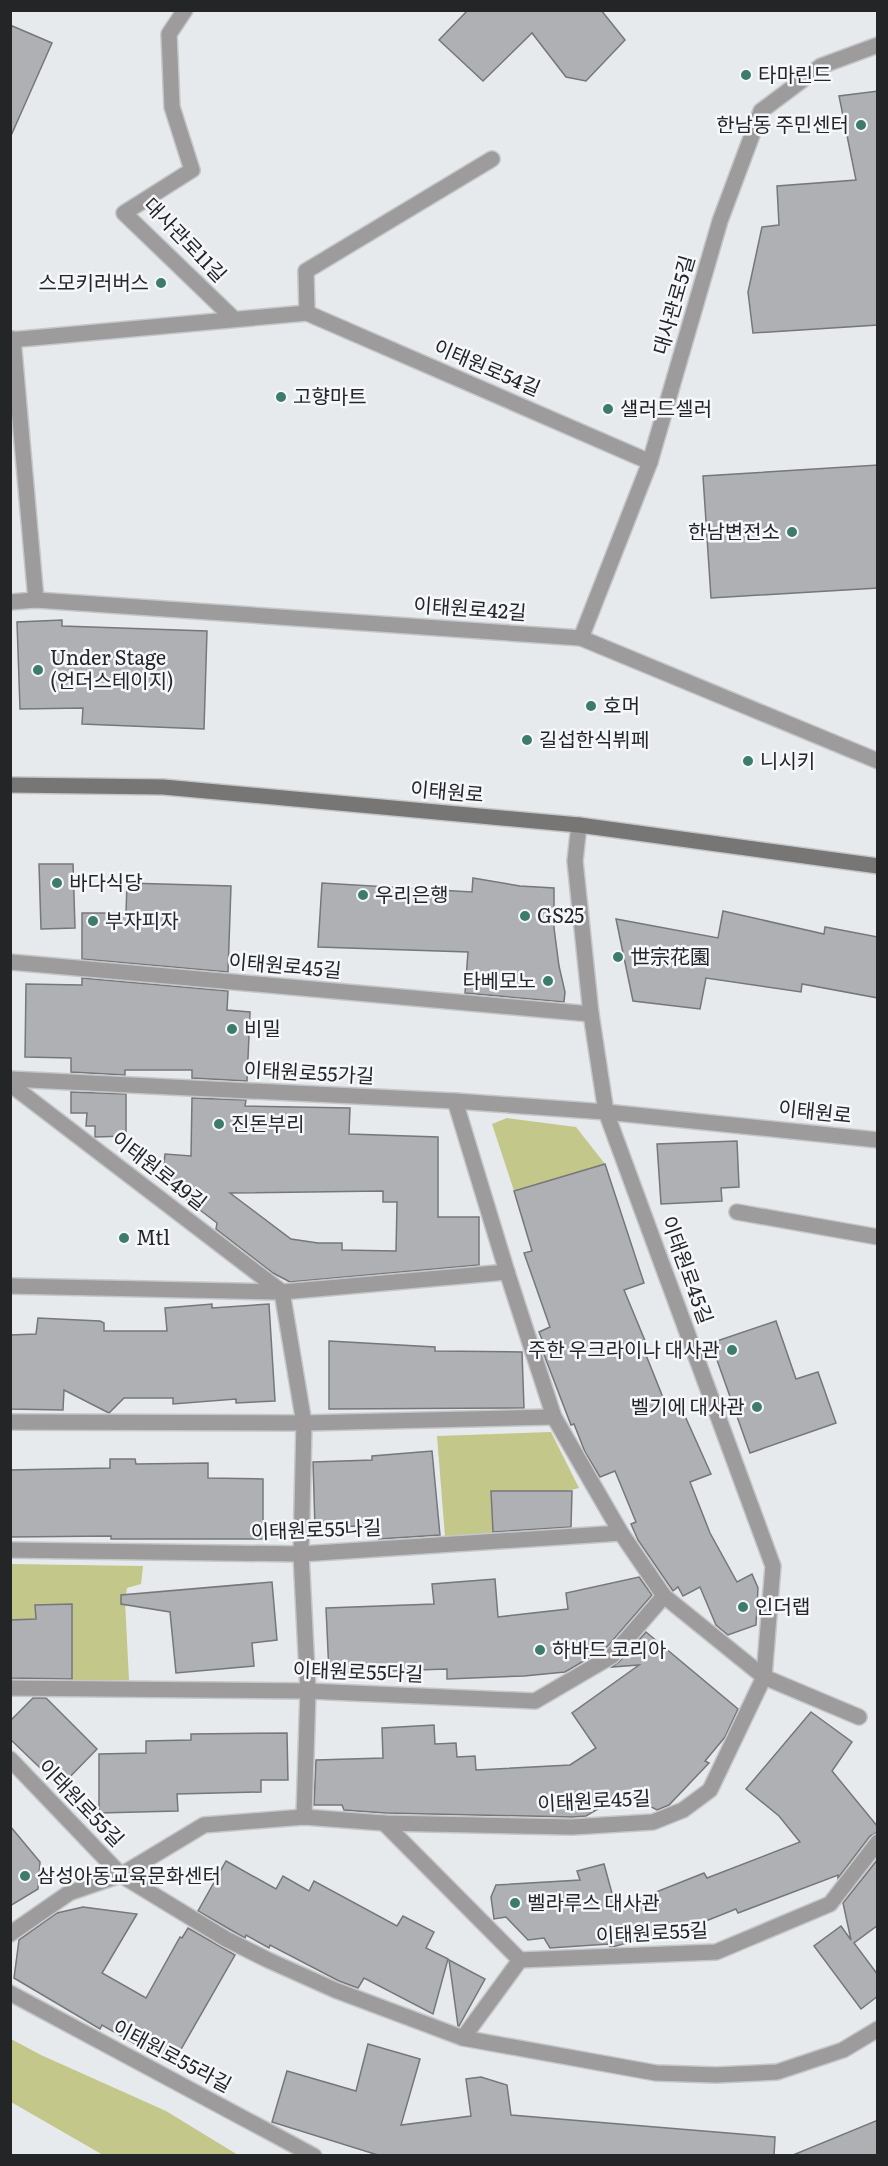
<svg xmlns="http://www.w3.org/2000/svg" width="888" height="2166" font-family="Literata,'Noto Sans KR',serif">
<rect width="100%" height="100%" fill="#e7eaed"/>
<!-- green -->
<g fill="#c3c789">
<path d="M 507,1118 L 576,1127 L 605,1164 L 514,1191 L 492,1124 Z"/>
<path d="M 551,1432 L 579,1488 L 567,1491 L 491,1491 L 493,1536 L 445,1537 L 437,1436 Z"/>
<path d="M 10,1564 L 143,1566 L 141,1584 L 127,1588 L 125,1601 L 129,1680 L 72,1680 L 72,1604 L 35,1605 L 36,1619 L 11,1620 Z"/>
<path d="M 11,2039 L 41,2055 L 166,2111 L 238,2155 L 103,2155 L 11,2102 Z"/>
</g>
<!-- building -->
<g fill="#aeb0b4" stroke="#75777a" stroke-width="1.5" fill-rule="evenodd">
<path d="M 468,10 L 601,10 L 625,40 L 586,81 L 566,77 L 532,33 L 483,81 L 439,40 Z"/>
<path d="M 10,25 L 52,43 L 10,138 Z"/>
<path d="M 878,91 L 878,325 L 753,333 L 748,292 L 762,227 L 779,225 L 777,186 L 856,180 L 839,96 Z"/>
<path d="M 878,465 L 878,588 L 711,598 L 703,476 Z"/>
<path d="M 62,620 L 62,626 L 207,631 L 204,729 L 82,724 L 83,708 L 20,709 L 17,622 Z"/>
<path d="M 39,864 L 73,864 L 75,928 L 41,929 Z"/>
<path d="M 473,878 L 520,886 L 554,888 L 554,928 L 559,966 L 565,992 L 564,1002 L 465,993 L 468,952 L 318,947 L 322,883 L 472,892 Z"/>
<path d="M 127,883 L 231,886 L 228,972 L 82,959 L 82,913 L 126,913 Z"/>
<path d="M 723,911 L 824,934 L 825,927 L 878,937 L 878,998 L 802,984 L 801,992 L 706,978 L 700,1009 L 633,1001 L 616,919 L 718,938 Z"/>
<path d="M 82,978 L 228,991 L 227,1010 L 250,1012 L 247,1081 L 192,1078 L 192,1070 L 125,1070 L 125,1075 L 71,1072 L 71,1058 L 25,1057 L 26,984 L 82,985 Z"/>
<path d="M 71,1092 L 126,1094 L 126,1136 L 95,1137 L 95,1126 L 86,1126 L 87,1113 L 71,1113 Z"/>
<path d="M 192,1098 L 246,1100 L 245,1106 L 350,1108 L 349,1134 L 438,1137 L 438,1217 L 479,1217 L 479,1265 L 290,1282 L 273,1273 L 216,1229 L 217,1223 L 162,1181 L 165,1154 L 191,1156 ZM 383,1191 L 383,1202 L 397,1202 L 396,1251 L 342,1250 L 342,1243 L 318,1243 L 291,1239 L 230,1193 Z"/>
<path d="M 737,1141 L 739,1187 L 721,1188 L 722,1201 L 661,1204 L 657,1144 Z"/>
<path d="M 605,1164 L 644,1283 L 624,1290 L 648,1348 L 644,1350 L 668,1410 L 680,1405 L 711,1474 L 690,1482 L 710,1533 L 737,1582 L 752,1574 L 758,1588 L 756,1625 L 728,1635 L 716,1625 L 700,1587 L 683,1596 L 678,1587 L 673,1591 L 638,1540 L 631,1524 L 636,1522 L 615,1471 L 600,1477 L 585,1452 L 574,1424 L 571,1425 L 543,1352 L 547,1352 L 539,1332 L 550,1327 L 524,1253 L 532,1251 L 514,1191 Z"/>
<path d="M 212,1304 L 212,1308 L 269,1304 L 275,1401 L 236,1403 L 236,1399 L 173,1404 L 173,1398 L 124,1398 L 109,1413 L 64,1390 L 63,1410 L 10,1409 L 10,1335 L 36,1334 L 38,1318 L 100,1321 L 104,1323 L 104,1331 L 167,1331 L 165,1308 Z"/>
<path d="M 776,1321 L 796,1379 L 818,1372 L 836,1423 L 750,1453 L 711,1343 Z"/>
<path d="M 329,1341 L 435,1347 L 435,1351 L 522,1352 L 524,1408 L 329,1409 Z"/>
<path d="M 432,1451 L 440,1535 L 379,1539 L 378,1525 L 315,1528 L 313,1462 L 372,1460 L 372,1456 Z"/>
<path d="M 110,1459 L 135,1459 L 136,1464 L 208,1463 L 208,1478 L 263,1479 L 263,1539 L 111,1539 L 111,1536 L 10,1537 L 10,1470 L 110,1468 Z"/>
<path d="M 491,1491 L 572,1491 L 571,1527 L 493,1532 Z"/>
<path d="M 639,1577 L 652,1595 L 606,1648 L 565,1672 L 524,1676 L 447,1679 L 447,1669 L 329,1673 L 326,1608 L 434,1604 L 432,1584 L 495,1579 L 498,1617 L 568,1609 L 566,1593 Z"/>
<path d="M 272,1582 L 277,1640 L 252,1643 L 254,1666 L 176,1673 L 170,1612 L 121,1604 L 121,1595 Z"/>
<path d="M 72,1604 L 72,1679 L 10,1678 L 10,1620 L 36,1619 L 35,1605 Z"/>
<path d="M 646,1632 L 738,1709 L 725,1737 L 705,1761 L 709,1763 L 669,1805 L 657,1810 L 625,1793 L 586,1816 L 572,1817 L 386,1813 L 344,1810 L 342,1805 L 314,1805 L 316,1760 L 383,1758 L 382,1728 L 434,1725 L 435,1744 L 456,1743 L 457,1757 L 475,1756 L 476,1770 L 570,1765 L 596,1748 L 572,1713 L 639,1665 L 612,1667 L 619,1662 Z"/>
<path d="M 33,1698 L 46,1698 L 97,1749 L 60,1787 L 10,1739 L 10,1721 Z"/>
<path d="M 811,1712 L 852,1742 L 832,1771 L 878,1827 L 878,1832 L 870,1836 L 838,1878 L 838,1875 L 738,1913 L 736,1909 L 668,1936 L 666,1932 L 616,1946 L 610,1947 L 609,1944 L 550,1948 L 544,1938 L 528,1940 L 506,1917 L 494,1919 L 491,1897 L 496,1885 L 580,1880 L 577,1871 L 604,1864 L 616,1908 L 704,1873 L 707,1878 L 800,1842 L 779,1816 L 746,1789 Z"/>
<path d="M 287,1733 L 288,1780 L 261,1780 L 261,1792 L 177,1794 L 178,1811 L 99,1813 L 99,1754 L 146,1753 L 146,1741 L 191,1740 L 191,1734 Z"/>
<path d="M 10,1826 L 40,1862 L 38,1889 L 10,1906 Z"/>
<path d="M 878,1859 L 878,1925 L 854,1943 L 878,1975 L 878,1996 L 861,2009 L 814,1946 L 841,1926 L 851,1940 L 843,1903 Z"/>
<path d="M 226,1861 L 276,1889 L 283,1876 L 309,1891 L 314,1881 L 397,1926 L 403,1916 L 434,1932 L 426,1948 L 448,1959 L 433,2014 L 364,1978 L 358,1988 L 339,1981 L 270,1945 L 269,1948 L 246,1935 L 245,1938 L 231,1930 L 198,1911 Z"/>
<path d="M 83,1907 L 137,1914 L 102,1973 L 146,1998 L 180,1937 L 182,1938 L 188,1928 L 235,1955 L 172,2065 L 102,2025 L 100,2029 L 14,1978 L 19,1940 L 57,1913 Z"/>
<path d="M 449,1960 L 485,1979 L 459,2026 L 458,2026 Z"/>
<path d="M 368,2044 L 420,2059 L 401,2125 L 471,2116 L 466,2079 L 481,2077 L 507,2085 L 511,2115 L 775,2137 L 774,2156 L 381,2156 L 272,2122 L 287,2071 L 356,2091 Z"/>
<path d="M 878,2120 L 878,2156 L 793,2156 L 793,2155 Z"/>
</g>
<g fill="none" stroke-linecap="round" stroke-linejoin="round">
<!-- lane casing -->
<g stroke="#c4c7c9" stroke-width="18">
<g id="lane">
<path d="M 10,962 L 591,1014"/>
<path d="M 737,1212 L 878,1237"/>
<path d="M 384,1823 L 520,1960"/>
<path d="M 463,2038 L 520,1960 L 716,1952 L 830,1904 L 878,1842"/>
</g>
</g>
<!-- street casing -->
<g stroke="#c4c7c9" stroke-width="18">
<g id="street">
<path d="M 185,10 L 169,34 L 172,107 L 192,170 L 124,213 L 234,319"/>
<path d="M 307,313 L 306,271 L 492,159"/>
<path d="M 13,339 L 36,600"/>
<path d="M 10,340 L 307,313 L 650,462"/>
<path d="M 10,602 L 36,600 L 581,638 L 878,761"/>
<path d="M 581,638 L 650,462 L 720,221 L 761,111 L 821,66 L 878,45"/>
<path d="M 10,1079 L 455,1101 L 606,1112 L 878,1140"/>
<path d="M 10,1084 L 282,1292 L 304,1423 L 301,1554 L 308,1691 L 304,1817"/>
<path d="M 455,1101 L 507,1272 L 554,1417 L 621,1533 L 664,1596 L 764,1677 L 859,1717"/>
<path d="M 10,1286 L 282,1292 L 507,1272"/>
<path d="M 10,1422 L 304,1423 L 554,1417"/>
<path d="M 10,1550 L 301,1554 L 621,1533"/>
<path d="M 10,1688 L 308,1691 L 535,1701 L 612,1656 L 664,1596"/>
<path d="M 10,1759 L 121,1875 L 226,1939 L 268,1960 L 335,1990 L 463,2038 L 656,2073 L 716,2075 L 777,2072 L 843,2050 L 878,2029"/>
<path d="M 10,1934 L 69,1893 L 121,1875 L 204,1825 L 304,1817 L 384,1823 L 572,1827 L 653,1822 L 683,1810 L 710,1790 L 764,1677 L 773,1566 L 606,1112 L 591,1014 L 575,861 L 579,825"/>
<path d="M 10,1993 L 314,2156"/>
</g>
</g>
<!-- secondary casing -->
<g stroke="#c4c7c9" stroke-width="18">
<path id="secondary" d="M 10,785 L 163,787 L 579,825 L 878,866"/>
</g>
<!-- lane -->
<use href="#lane" stroke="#9d9b9b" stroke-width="15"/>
<!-- street -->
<use href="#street" stroke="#9d9b9b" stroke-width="15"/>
<!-- secondary -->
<use href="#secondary" stroke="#787575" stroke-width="15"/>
</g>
<!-- markers -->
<g fill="#3d7c6a" stroke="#f5f7fb" stroke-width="2">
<circle cx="746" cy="75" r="6"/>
<circle cx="861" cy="125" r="6"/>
<circle cx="161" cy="283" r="6"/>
<circle cx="281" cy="397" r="6"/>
<circle cx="608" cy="409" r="6"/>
<circle cx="792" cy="532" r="6"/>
<circle cx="38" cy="670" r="6"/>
<circle cx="591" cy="706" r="6"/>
<circle cx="527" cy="740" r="6"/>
<circle cx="748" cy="761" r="6"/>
<circle cx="57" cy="883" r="6"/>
<circle cx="363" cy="895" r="6"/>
<circle cx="525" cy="916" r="6"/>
<circle cx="93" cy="921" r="6"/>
<circle cx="618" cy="957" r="6"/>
<circle cx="548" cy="981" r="6"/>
<circle cx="232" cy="1029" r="6"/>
<circle cx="219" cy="1124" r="6"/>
<circle cx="124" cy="1238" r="6"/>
<circle cx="732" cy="1350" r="6"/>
<circle cx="757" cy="1407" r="6"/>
<circle cx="743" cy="1607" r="6"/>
<circle cx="540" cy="1650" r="6"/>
<circle cx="25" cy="1876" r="6"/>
<circle cx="515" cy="1903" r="6"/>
</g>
<g text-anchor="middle" stroke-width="5" stroke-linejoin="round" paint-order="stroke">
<!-- poi labels -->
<g font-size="20" fill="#242526" stroke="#f5f7fb" text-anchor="start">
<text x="758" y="82">타마린드</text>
<text x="849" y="132" text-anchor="end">한남동 주민센터</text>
<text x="149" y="290" text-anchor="end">스모키러버스</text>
<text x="293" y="404">고향마트</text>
<text x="620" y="416">샐러드셀러</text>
<text x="780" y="539" text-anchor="end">한남변전소</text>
<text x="50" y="665">Under Stage<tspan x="50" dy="23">(언더스테이지)</tspan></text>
<text x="603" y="713">호머</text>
<text x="539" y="747">길섭한식뷔페</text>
<text x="760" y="768">니시키</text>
<text x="69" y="890">바다식당</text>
<text x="375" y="902">우리은행</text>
<text x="537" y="923">GS25</text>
<text x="105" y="928">부자피자</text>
<text x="630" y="964">世宗花園</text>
<text x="536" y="988" text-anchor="end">타베모노</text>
<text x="244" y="1036">비밀</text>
<text x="231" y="1131">진돈부리</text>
<text x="136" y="1245">Mtl</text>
<text x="720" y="1357" text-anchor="end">주한 우크라이나 대사관</text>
<text x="745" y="1414" text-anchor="end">벨기에 대사관</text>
<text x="755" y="1614">인더랩</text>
<text x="552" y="1657">하바드 코리아</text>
<text x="37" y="1883">삼성아동교육문화센터</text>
<text x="527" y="1910">벨라루스 대사관</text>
</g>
<!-- street labels -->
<g font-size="20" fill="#242526" stroke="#f5f7fb">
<text transform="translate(185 240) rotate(46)" y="7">대사관로11길</text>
<text transform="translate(674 305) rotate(-74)" y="7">대사관로5길</text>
<text transform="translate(487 368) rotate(23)" y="7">이태원로54길</text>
<text transform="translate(470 609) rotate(4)" y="7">이태원로42길</text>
<text transform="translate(447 792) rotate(5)" y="7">이태원로</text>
<text transform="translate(285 966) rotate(5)" y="7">이태원로45길</text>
<text transform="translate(309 1073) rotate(3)" y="7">이태원로55가길</text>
<text transform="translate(815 1112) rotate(6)" y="7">이태원로</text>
<text transform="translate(159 1171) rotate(38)" y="7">이태원로49길</text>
<text transform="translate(687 1270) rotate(70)" y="7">이태원로45길</text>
<text transform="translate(316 1530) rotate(-2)" y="7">이태원로55나길</text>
<text transform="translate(358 1672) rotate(2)" y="7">이태원로55다길</text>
<text transform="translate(594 1801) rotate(-3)" y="7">이태원로45길</text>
<text transform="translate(81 1803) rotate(46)" y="7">이태원로55길</text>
<text transform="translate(652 1933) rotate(-3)" y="7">이태원로55길</text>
<text transform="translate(172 2056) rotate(28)" y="7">이태원로55라길</text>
</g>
</g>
<!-- border -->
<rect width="888" height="2166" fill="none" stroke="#242526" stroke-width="24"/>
</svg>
